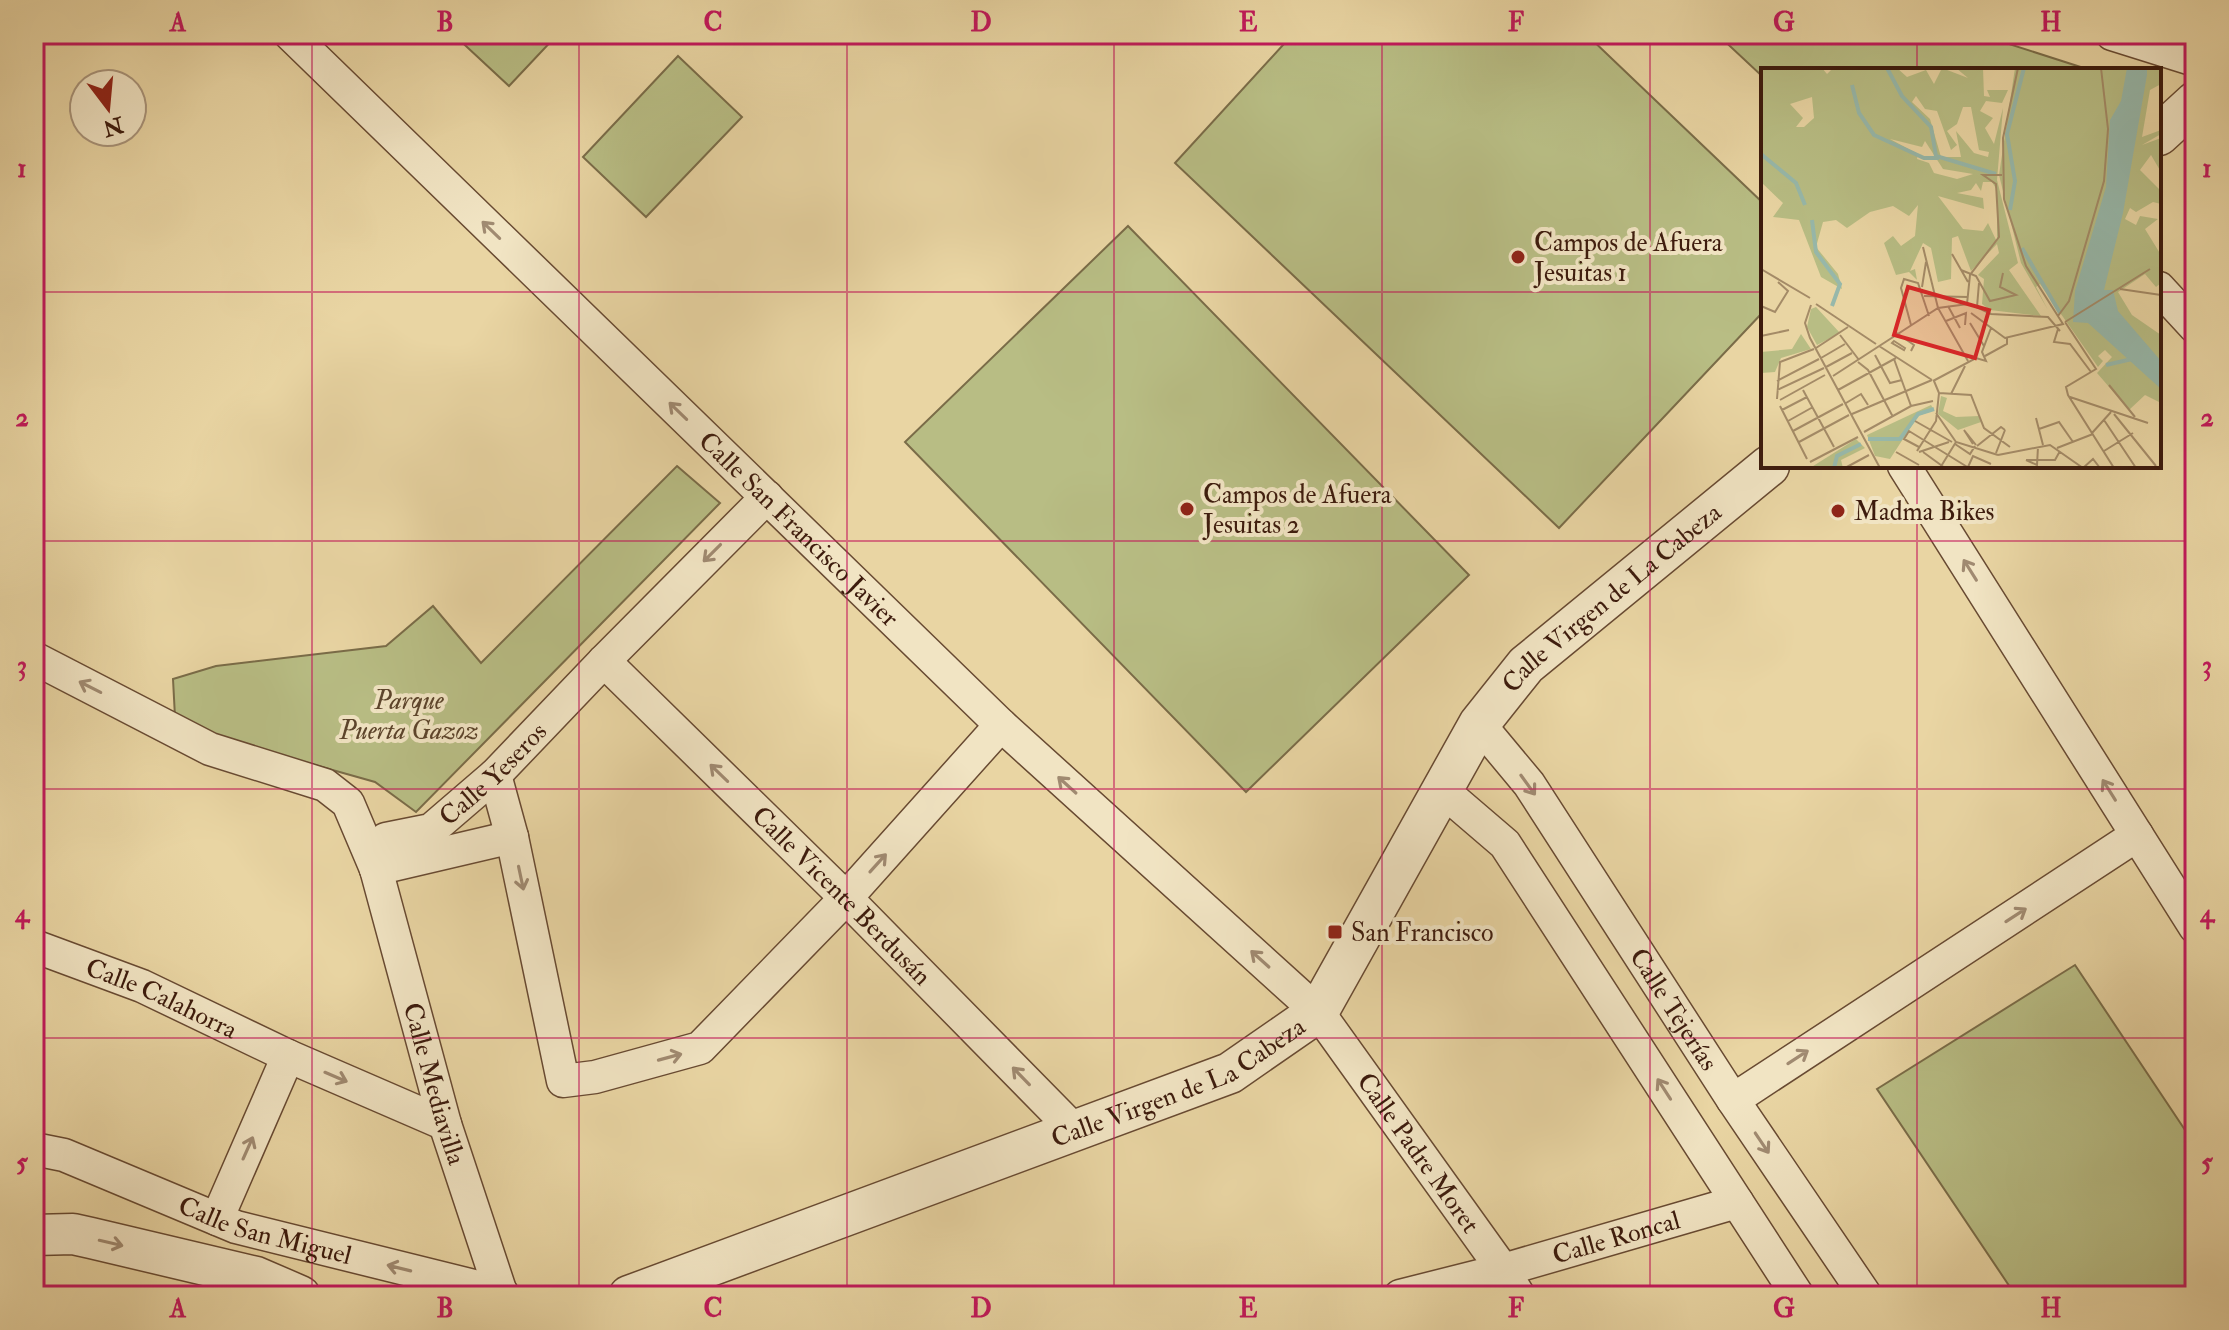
<svg xmlns="http://www.w3.org/2000/svg" width="2229" height="1330" font-family="'IM FELL Double Pica',serif">
<rect width="100%" height="100%" fill="#e9d5a3"/>
<filter id="stains"><feTurbulence type="fractalNoise" baseFrequency=".0025" numOctaves="4"/><feColorMatrix values="0 0 0 0 .2 0 0 0 0 .09 0 0 0 0 .02 0 0 0 .5 -.17"/></filter>
<radialGradient id="worn" r=".72"><stop offset=".6" stop-color="#630" stop-opacity="0"/><stop offset="1" stop-color="#630" stop-opacity=".3"/></radialGradient>
<!-- green -->
<g fill="#b8bd84" stroke="#7a6c48" stroke-width="2">
<path d="M 453,34 L 558,34 L 509,86 Z"/>
<path d="M 1293,34 L 1586,34 L 1763,203 L 1763,312 L 1559,528 L 1175,163 Z"/>
<path d="M 1717,34 L 1978,34 L 2090,70 L 1763,70 L 1763,77 Z"/>
<path d="M 678,56 L 742,117 L 646,217 L 583,157 Z"/>
<path d="M 1128,226 L 1469,575 L 1246,792 L 905,442 Z"/>
<path d="M 677,466 L 720,503 L 416,812 L 375,782 L 198,732 L 175,717 L 173,679 L 216,666 L 386,646 L 433,606 L 481,663 Z"/>
<path d="M 2075,965 L 2195,1145 L 2195,1296 L 2016,1296 L 1877,1089 Z"/>
</g>
<g fill="none" stroke-linecap="round" stroke-linejoin="round">
<!-- minor casing -->
<g stroke="#684a32" stroke-width="35">
<g id="minor">
<path id="s1" d="M 290,34 L 1001,725 L 1318,1012 L 1503,1270 L 1519,1296"/>
<path d="M 2112,34 L 2195,60"/>
<path d="M 2159,288 L 2195,327"/>
<path d="M 1904,466 L 2195,927"/>
<path id="s2" d="M 34,658 L 210,749 L 325,785 L 348,803 L 376,869 L 445,1124 L 502,1296"/>
<path id="s3" d="M 604,661 L 846,898 L 1076,1132"/>
<path id="s4" d="M 1479,724 L 1529,784 L 1733,1100 L 1866,1296"/>
<path d="M 495,775 L 512,837 L 563,1081 L 595,1077 L 700,1048 L 846,898 L 1001,725"/>
<path d="M 1442,790 L 1505,844 L 1798,1296"/>
<path id="s5" d="M 376,869 L 378,851 L 386,839 L 431,830 L 495,775 L 604,661 L 767,497"/>
<path d="M 376,869 L 512,837"/>
<path id="s6" d="M 34,946 L 142,986 L 288,1056 L 445,1124"/>
<path d="M 1733,1100 L 2137,835"/>
<path id="s7" d="M 34,1149 L 64,1155 L 236,1227 L 502,1293"/>
<path d="M 217,1219 L 288,1056"/>
<path id="s8" d="M 1400,1296 L 1503,1270 L 1737,1202"/>
</g>
</g>
<!-- tertiary casing -->
<g stroke="#684a32" stroke-width="43">
<g id="tertiary">
<path d="M 2159,135 L 2195,102"/>
<path d="M 34,1235 L 73,1234 L 91,1238 L 256,1277 L 300,1296"/>
<path id="s9" d="M 629,1296 L 1230,1073 L 1318,1012 L 1479,724 L 1526,665 L 1769,466"/>
</g>
</g>
<!-- minor -->
<use href="#minor" stroke="#f1e4c3" stroke-width="32"/>
<!-- tertiary -->
<use href="#tertiary" stroke="#f1e4c3" stroke-width="40"/>
</g>
<!-- one-way arrows -->
<defs><path id="oneway-shaft" d="M-6 0H5M1.5-3L5.5 0L1.5 3" fill="none" stroke-width="1.6" stroke-linecap="round" stroke-linejoin="round" transform="scale(2)"/></defs>
<g stroke="#a08a71">
<use href="#oneway-shaft" transform="translate(491 230) rotate(-136)"/>
<use href="#oneway-shaft" transform="translate(678 411) rotate(-136)"/>
<use href="#oneway-shaft" transform="translate(712 553) rotate(135)"/>
<use href="#oneway-shaft" transform="translate(1970 570) rotate(-122)"/>
<use href="#oneway-shaft" transform="translate(90 687) rotate(-153)"/>
<use href="#oneway-shaft" transform="translate(719 773) rotate(-136)"/>
<use href="#oneway-shaft" transform="translate(1067 785) rotate(-138)"/>
<use href="#oneway-shaft" transform="translate(1528 785) rotate(54)"/>
<use href="#oneway-shaft" transform="translate(2109 790) rotate(-122)"/>
<use href="#oneway-shaft" transform="translate(878 863) rotate(-48)"/>
<use href="#oneway-shaft" transform="translate(521 878) rotate(78)"/>
<use href="#oneway-shaft" transform="translate(2016 915) rotate(-33)"/>
<use href="#oneway-shaft" transform="translate(1260 959) rotate(-138)"/>
<use href="#oneway-shaft" transform="translate(670 1057) rotate(-15)"/>
<use href="#oneway-shaft" transform="translate(1798 1057) rotate(-33)"/>
<use href="#oneway-shaft" transform="translate(1021 1076) rotate(-134)"/>
<use href="#oneway-shaft" transform="translate(336 1077) rotate(23)"/>
<use href="#oneway-shaft" transform="translate(1664 1089) rotate(-123)"/>
<use href="#oneway-shaft" transform="translate(1762 1143) rotate(56)"/>
<use href="#oneway-shaft" transform="translate(248 1148) rotate(-66)"/>
<use href="#oneway-shaft" transform="translate(111 1243) rotate(13)"/>
<use href="#oneway-shaft" transform="translate(399 1268) rotate(-166)"/>
</g>
<!-- grid -->
<path fill="none" stroke="#c2185b" stroke-width="2" stroke-opacity="0.55" d="M 312,34 L 312,1296M 579,34 L 579,1296M 847,34 L 847,1296M 1114,34 L 1114,1296M 1382,34 L 1382,1296M 1650,34 L 1650,1296M 1917,34 L 1917,70M 34,292 L 1763,292M 2159,292 L 2195,292M 1917,466 L 1917,1296M 34,541 L 2195,541M 34,789 L 2195,789M 34,1038 L 2195,1038"/>
<!-- markers -->
<g fill="#8f2418" stroke="#f1e4c3" stroke-width="3">
<circle cx="1518" cy="257" r="8"/>
<circle cx="1187" cy="509" r="8"/>
<circle cx="1838" cy="511" r="8"/>
<rect x="1327" y="924" width="16" height="16" rx="4"/>
</g>
<g text-anchor="middle" stroke-width="8" stroke-linejoin="round" paint-order="stroke">
<!-- poi labels -->
<g font-size="26" fill="#3d1b0d" stroke="#f1e4c3" text-anchor="start">
<text x="1534" y="251">Campos de Afuera<tspan x="1534" dy="30">Jesuitas 1</tspan></text>
<text x="1203" y="503">Campos de Afuera<tspan x="1203" dy="30">Jesuitas 2</tspan></text>
<text x="1854" y="520">Madma Bikes</text>
<text x="1351" y="941">San Francisco</text>
</g>
<!-- street labels -->
<g font-size="26" fill="#3d1b0d" stroke="#f1e4c3">
<text dy="9" stroke="none"><textPath href="#s1" startOffset="710">Calle San Francisco Javier</textPath></text>
<text dy="9" stroke="none"><textPath href="#s9" startOffset="1262">Calle Virgen de La Cabeza</textPath></text>
<text dy="9" stroke="none"><textPath href="#s5" startOffset="162">Calle Yeseros</textPath></text>
<text dy="9" stroke="none"><textPath href="#s3" startOffset="334">Calle Vicente Berdusán</textPath></text>
<text dy="9" stroke="none"><textPath href="#s6" startOffset="138">Calle Calahorra</textPath></text>
<text dy="9" stroke="none"><textPath href="#s4" startOffset="346">Calle Tejerías</textPath></text>
<text dy="9" stroke="none"><textPath href="#s9" startOffset="590">Calle Virgen de La Cabeza</textPath></text>
<text dy="9" stroke="none"><textPath href="#s2" startOffset="642">Calle Mediavilla</textPath></text>
<text dy="9" stroke="none"><textPath href="#s1" startOffset="1592">Calle Padre Moret</textPath></text>
<text dy="9" stroke="none"><textPath href="#s7" startOffset="246">Calle San Miguel</textPath></text>
<text dy="9" stroke="none"><textPath href="#s8" startOffset="224">Calle Roncal</textPath></text>
</g>
<!-- park labels -->
<g font-size="26" font-style="italic" fill="#5c442b" stroke="#f1e4c3">
<text x="409" y="709">Parque<tspan x="409" dy="30">Puerta Gazoz</tspan></text>
</g>
</g>
<!-- overview -->
<g transform="translate(1761 68)">
<rect width="400" height="400" fill="#e9d5a3"/>
<path d="M 0,0 L 61,0 L 66,6 L 72,0 L 136,0 L 146,9 L 165,2 L 173,16 L 181,0 L 207,10 L 195,0 L 222,0 L 223,28 L 229,29 L 226,22 L 247,22 L 241,35 L 225,33 L 219,43 L 232,50 L 224,60 L 233,76 L 242,40 L 236,112 L 257,195 L 248,202 L 280,248 L 229,242 L 221,236 L 223,211 L 217,207 L 238,185 L 236,176 L 210,203 L 197,168 L 191,170 L 190,211 L 177,214 L 170,180 L 162,175 L 149,203 L 154,201 L 156,212 L 148,204 L 135,207 L 123,175 L 132,168 L 140,178 L 154,168 L 157,137 L 148,148 L 132,138 L 109,144 L 86,160 L 75,152 L 62,154 L 55,179 L 77,206 L 81,221 L 60,209 L 38,152 L 12,149 L 22,135 L 0,114 ZM 155,28 L 164,41 L 176,43 L 190,82 L 196,77 L 186,63 L 196,56 L 202,39 L 210,39 L 218,82 L 228,84 L 227,89 L 213,85 L 195,63 L 200,89 L 180,89 L 169,51 L 151,34 ZM 51,29 L 53,50 L 43,59 L 35,59 L 42,50 L 29,36 ZM 129,71 L 161,79 L 164,73 L 182,101 L 212,106 L 196,111 L 173,105 L 168,95 L 156,91 L 157,86 ZM 222,114 L 231,114 L 236,122 L 236,174 L 227,155 L 222,163 L 202,161 L 177,128 L 223,141 L 222,130 L 196,125 L 210,122 L 215,115 L 220,123 ZM 254,0 L 400,0 L 400,16 L 389,22 L 381,69 L 400,62 L 400,66 L 381,77 L 400,70 L 400,104 L 390,87 L 379,102 L 400,123 L 400,136 L 392,134 L 375,144 L 369,140 L 364,151 L 375,157 L 379,148 L 397,151 L 384,161 L 400,187 L 400,215 L 395,219 L 384,206 L 357,224 L 371,247 L 400,267 L 400,335 L 384,327 L 368,342 L 336,305 L 351,289 L 344,282 L 337,288 L 342,293 L 337,299 L 279,216 L 275,219 L 287,242 L 260,195 L 238,107 ZM 55,239 L 79,265 L 56,277 L 46,259 L 50,241 ZM 40,266 L 50,281 L 20,290 L 14,304 L 0,305 L 0,284 L 31,281 ZM 180,328 L 186,330 L 182,343 L 195,349 L 218,348 L 220,354 L 197,362 L 177,346 ZM 170,337 L 173,342 L 157,348 L 129,391 L 114,388 L 106,367 ZM 95,371 L 104,380 L 80,392 L 82,400 L 49,400 Z" fill="#b8bd84" fill-rule="evenodd"/>
<path d="M 366,0 L 386,0 L 386,7 L 362,145 L 343,222 L 352,222 L 357,243 L 400,293 L 400,321 L 327,255 L 312,254 L 314,223 L 345,119 L 349,52 L 360,33 Z" fill="#97b8aa"/>
<path fill="none" stroke="#97b8aa" stroke-width="4" d="M 126,0 L 141,28 L 170,59 L 175,88 L 235,106M 91,17 L 98,45 L 113,67 L 163,90 L 178,90M 0,86 L 35,115 L 44,137M 249,142 L 254,113 L 246,66 L 263,0M 51,152 L 55,184 L 79,216 L 71,238M 261,180 L 299,245M 345,297 L 371,291M 107,371 L 139,371 L 157,346 L 173,341M 73,400 L 76,388 L 100,376"/>
<path fill="none" stroke="#a48b67" stroke-width="2" d="M 162,179 L 177,240 L 207,293M 191,186 L 207,214M 0,201 L 49,230M 200,202 L 215,208 L 229,233 L 255,227 L 239,219 L 242,205M 161,219 L 165,194M 359,221 L 400,227M 163,228 L 207,229M 55,236 L 115,276M 206,236 L 209,207 L 238,169 L 235,116 L 222,107 L 241,107M 209,236 L 230,246 L 287,249 L 299,263M 50,237 L 44,255 L 49,270 L 119,400M 0,238 L 14,244 L 27,223 L 17,214M 187,238 L 199,260M 216,239 L 218,215M 210,245 L 244,270 L 302,256 L 265,198 L 243,131 L 242,70 L 257,0M 297,248 L 308,233 L 343,113 L 347,61 L 340,0M 185,253 L 205,245 L 204,257M 304,254 L 389,201M 304,254 L 335,301 L 305,319 L 307,327 L 353,400M 209,255 L 223,278M 150,257 L 140,220 L 143,211 L 157,215 L 168,248M 297,261 L 293,274 L 309,276 L 330,304M 134,264 L 153,277 L 150,283M 79,267 L 98,292M 0,268 L 28,262M 133,273 L 144,280 L 143,282 L 131,275 ZM 118,278 L 171,312M 55,280 L 87,259M 114,287 L 129,315 L 141,312M 224,288 L 246,276 L 246,270M 60,290 L 84,276M 133,291 L 150,338M 97,294 L 107,302 L 132,349M 65,299 L 91,285M 72,308 L 177,240 L 207,236M 16,313 L 58,291M 172,313 L 215,290 L 225,293 L 221,284 L 230,260M 348,317 L 374,349M 16,322 L 63,300M 42,322 L 73,379M 77,322 L 135,290M 178,325 L 210,327 L 223,360 L 249,379M 190,326 L 204,298M 309,329 L 387,355M 16,331 L 19,294 L 53,281M 19,332 L 64,307M 85,335 L 100,326 L 107,337M 19,338 L 46,391M 21,342 L 46,329M 175,345 L 195,374 L 237,387M 91,346 L 171,312M 353,346 L 395,398M 275,350 L 282,377M 343,352 L 375,400M 27,353 L 52,339M 154,353 L 191,374M 278,361 L 298,354 L 312,374M 32,363 L 82,336M 103,364 L 150,338 L 172,333M 331,365 L 350,344M 38,374 L 88,347M 194,376 L 209,386 L 214,378M 212,376 L 203,362 L 215,377M 216,378 L 240,359 L 244,362M 158,379 L 143,371 L 148,363 L 208,400M 296,380 L 332,366M 156,383 L 175,353 L 178,325 L 173,313M 343,383 L 372,365M 135,384 L 158,397M 158,384 L 188,374M 162,384 L 184,400M 235,385 L 244,362M 237,387 L 289,377 L 322,400 L 332,391 L 339,400M 265,392 L 294,392 L 299,383M 265,392 L 276,397 L 277,379M 49,394 L 97,369M 207,399 L 212,388 L 230,396M 84,400 L 108,387M 179,400 L 195,374"/>
<path fill="#d62828" fill-opacity="0.15" stroke="#d62828" stroke-width="4" d="M 147,219 L 228,242 L 214,290 L 133,267 Z"/>
<rect width="400" height="400" fill="none" stroke="#3d1b0d" stroke-width="4"/>
</g>
<!-- margin -->
<rect width="2229" height="1330" fill="none" stroke="#e9d5a3" stroke-width="88"/>
<!-- north arrow -->
<g transform="translate(108 108) rotate(164)"><circle r="38" fill="#f1e4c3" stroke="#a9947a" stroke-width="2"/>
<path d="M0-6L14 30L0 20L-14 30Z" fill="#8f2418"/>
<text y="-12" font-size="22" font-weight="bold" text-anchor="middle" fill="#3d1b0d">N</text>
</g>
<rect x="44" y="44" width="2141" height="1242" fill="none" stroke="#c2185b" stroke-width="3"/>
<g font-size="26" text-anchor="middle" font-weight="bold" fill="#c2185b">
<text x="178" y="31">A</text>
<text x="445" y="31">B</text>
<text x="713" y="31">C</text>
<text x="981" y="31">D</text>
<text x="1248" y="31">E</text>
<text x="1516" y="31">F</text>
<text x="1784" y="31">G</text>
<text x="2051" y="31">H</text>
<text x="22" y="177">1</text>
<text x="2207" y="177">1</text>
<text x="22" y="426">2</text>
<text x="2207" y="426">2</text>
<text x="22" y="674">3</text>
<text x="2207" y="674">3</text>
<text x="22" y="922">4</text>
<text x="2207" y="922">4</text>
<text x="22" y="1171">5</text>
<text x="2207" y="1171">5</text>
<text x="178" y="1317">A</text>
<text x="445" y="1317">B</text>
<text x="713" y="1317">C</text>
<text x="981" y="1317">D</text>
<text x="1248" y="1317">E</text>
<text x="1516" y="1317">F</text>
<text x="1784" y="1317">G</text>
<text x="2051" y="1317">H</text>
</g>
<rect width="100%" height="100%" filter="url(#stains)"/>
<rect width="100%" height="100%" fill="url(#worn)"/>
</svg>
